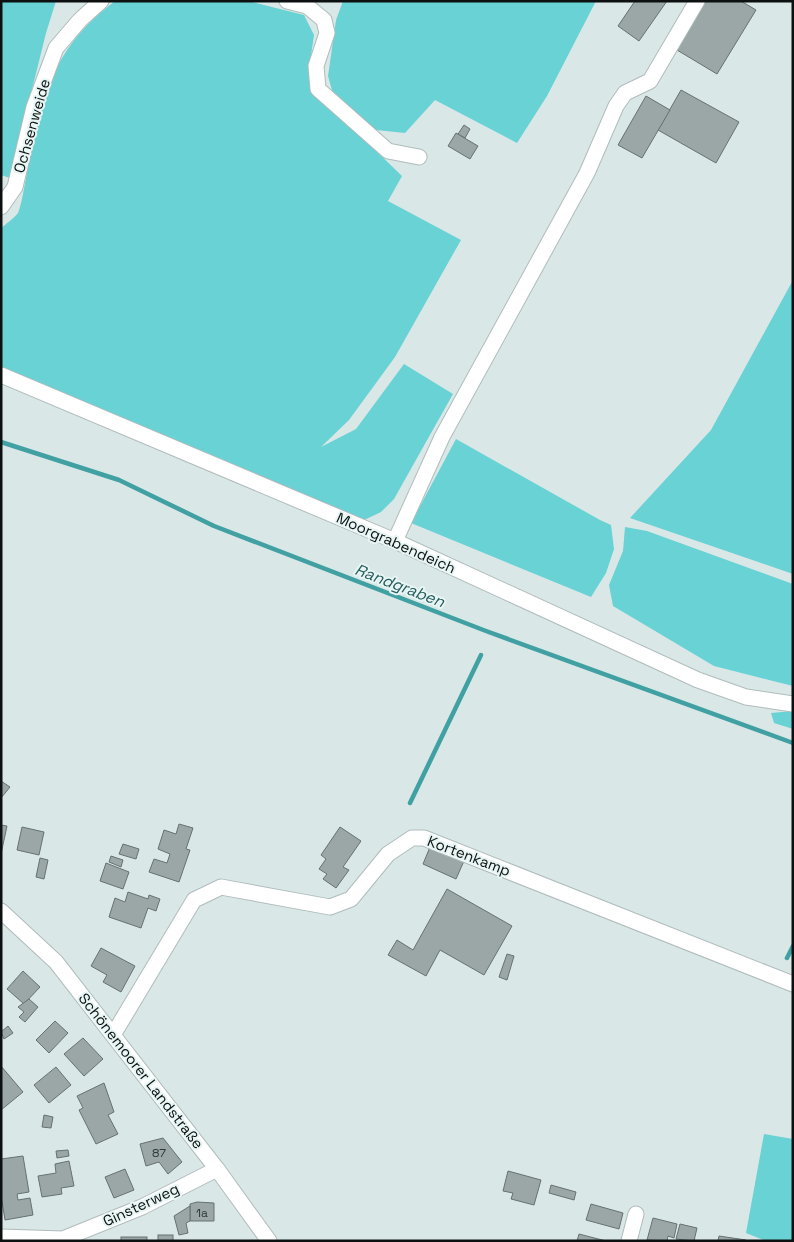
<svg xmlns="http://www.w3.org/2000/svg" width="794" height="1242" font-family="'Space Grotesk',sans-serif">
<rect width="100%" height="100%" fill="#dae7e7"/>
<!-- green -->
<g fill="#68d2d4">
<path d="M 1,1 L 56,1 L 46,33 L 10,178 L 1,175 Z"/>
<path d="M 115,1 L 248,1 L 304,15 L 314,35 L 309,69 L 310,87 L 402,176 L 388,201 L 461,240 L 395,357 L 349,420 L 321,447 L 356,429 L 404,364 L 453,394 L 394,499 L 381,512 L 362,521 L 1,368 L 1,228 C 6,224 14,218 18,213 C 22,205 27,171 29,161 C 46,89 53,48 115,1 Z"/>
<path d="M 343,1 L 596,1 L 547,96 L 517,143 L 435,100 L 405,133 L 376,130 L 333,94 L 328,76 L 336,20 Z"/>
<path d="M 793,280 L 793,574 L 630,518 L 711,430 Z"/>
<path d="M 456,439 L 600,520 L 611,525 L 614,549 L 606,573 L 591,597 L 411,523 Z"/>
<path d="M 625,527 L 647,531 L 793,584 L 793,686 L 714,666 L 613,606 L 609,585 L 623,551 Z"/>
<path d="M 793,711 L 793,729 L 774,723 L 771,713 Z"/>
<path d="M 764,1134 L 793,1139 L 793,1241 L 766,1241 L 746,1233 Z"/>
</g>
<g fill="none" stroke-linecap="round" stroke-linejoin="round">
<!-- stream -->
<g stroke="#40a0a2" stroke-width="4.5">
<path d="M 1,442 L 119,480 L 214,526 L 486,631 L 793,743"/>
<path d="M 410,803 L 481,655"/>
<path d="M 787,958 L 793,946"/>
</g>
</g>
<!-- building -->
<g fill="#9ba7a7" stroke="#667272">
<path d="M 635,1 L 667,1 L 639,41 L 618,26 Z"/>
<path d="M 706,1 L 741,1 L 756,10 L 717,74 L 677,50 Z"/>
<path d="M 681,90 L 739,122 L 716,163 L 658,130 Z"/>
<path d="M 646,96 L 670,110 L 642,158 L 618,145 Z"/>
<path d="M 464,125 L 470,129 L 465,138 L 458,134 Z"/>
<path d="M 456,133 L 478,146 L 470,159 L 448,146 Z"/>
<path d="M 1,781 L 10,787 L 1,798 Z"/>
<path d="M 179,824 L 193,828 L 186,849 L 190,850 L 179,882 L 149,872 L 154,859 L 167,863 L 170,854 L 158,849 L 164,830 L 176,834 Z"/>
<path d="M 1,825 L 7,826 L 1,854 Z"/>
<path d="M 22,827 L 44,832 L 39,855 L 17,850 Z"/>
<path d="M 340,827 L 361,841 L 343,867 L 349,870 L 336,888 L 323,879 L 327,874 L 319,869 L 326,859 L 321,855 Z"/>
<path d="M 123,844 L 139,849 L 136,859 L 119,854 Z"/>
<path d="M 430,847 L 464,861 L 456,879 L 423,864 Z"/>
<path d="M 111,856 L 123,860 L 121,867 L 109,862 Z"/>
<path d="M 40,858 L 48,860 L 44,879 L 36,877 Z"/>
<path d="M 106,863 L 129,872 L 123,889 L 100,881 Z"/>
<path d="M 447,889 L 512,926 L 484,975 L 440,950 L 426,976 L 388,955 L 397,940 L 413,950 Z"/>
<path d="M 128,892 L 148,899 L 149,895 L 160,899 L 156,911 L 148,908 L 141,928 L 109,917 L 115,898 L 125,902 Z"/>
<path d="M 101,948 L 135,966 L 121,992 L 103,982 L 107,975 L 91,966 Z"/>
<path d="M 507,954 L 514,956 L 507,980 L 499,977 Z"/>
<path d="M 23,971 L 40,987 L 24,1004 L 7,989 Z"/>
<path d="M 29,999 L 38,1007 L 25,1022 L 19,1017 L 24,1012 L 18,1007 Z"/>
<path d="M 55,1021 L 68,1033 L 49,1053 L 36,1040 Z"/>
<path d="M 8,1026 L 13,1033 L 4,1039 L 1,1032 Z"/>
<path d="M 83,1038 L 103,1059 L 84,1076 L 64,1054 Z"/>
<path d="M 1,1066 L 23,1092 L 1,1110 Z"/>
<path d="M 56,1067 L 71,1085 L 49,1103 L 34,1085 Z"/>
<path d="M 104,1083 L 114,1112 L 108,1115 L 118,1134 L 96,1144 L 79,1110 L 83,1108 L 77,1096 Z"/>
<path d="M 44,1115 L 53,1117 L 51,1128 L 42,1127 Z"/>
<path d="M 163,1138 L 182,1162 L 168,1174 L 159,1162 L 146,1166 L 140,1144 Z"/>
<path d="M 68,1150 L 69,1156 L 57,1158 L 56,1151 Z"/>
<path d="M 23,1156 L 29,1192 L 17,1194 L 18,1200 L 30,1198 L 33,1215 L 5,1220 L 1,1195 L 1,1159 Z"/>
<path d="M 69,1161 L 74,1186 L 61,1188 L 62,1194 L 42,1197 L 38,1176 L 56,1173 L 55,1164 Z"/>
<path d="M 125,1169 L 134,1190 L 114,1198 L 105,1177 Z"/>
<path d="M 508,1171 L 541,1180 L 534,1205 L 511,1199 L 513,1193 L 503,1191 Z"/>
<path d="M 551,1185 L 576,1192 L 574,1200 L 549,1193 Z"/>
<path d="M 197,1202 L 214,1203 L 214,1221 L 190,1221 L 190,1204 Z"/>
<path d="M 591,1204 L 623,1213 L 619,1229 L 586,1220 Z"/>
<path d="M 190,1206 L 190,1221 L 186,1223 L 188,1233 L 179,1235 L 174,1216 Z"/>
<path d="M 653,1218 L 677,1224 L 674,1238 L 668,1236 L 667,1241 L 647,1240 Z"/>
<path d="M 680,1224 L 697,1228 L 694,1241 L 676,1239 Z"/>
<path d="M 579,1234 L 606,1241 L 577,1241 Z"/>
<rect x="158" y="1235" width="15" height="6"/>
<path d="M 719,1236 L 746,1240 L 746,1241 L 718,1241 Z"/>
<rect x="121" y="1237" width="26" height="4"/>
</g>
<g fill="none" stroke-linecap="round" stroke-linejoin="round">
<!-- minor casing -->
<g stroke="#b0bcbc" stroke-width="17">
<g id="minor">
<path d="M 287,1 L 307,6 L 324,20 L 327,33 L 316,66 L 318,89 L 388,151 L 419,157"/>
<path d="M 1,207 L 15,187 L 34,107 L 56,48 L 80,20 L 101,1"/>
<path d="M 1,375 L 395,541 L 698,680 L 746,697 L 793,704"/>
<path d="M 395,541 L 442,437 L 587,173 L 616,106 L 625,93 L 650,81 L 697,1"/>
<path d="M 1,911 L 56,962 L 217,1169 L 269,1241"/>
<path d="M 113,1035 L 194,900 L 221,887 L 330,907 L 351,899 L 388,854 L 412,838 L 424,838 L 793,984"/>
<path d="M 1,1237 L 63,1239 L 142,1207 L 217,1169"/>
<path d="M 629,1241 L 636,1214"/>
</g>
</g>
<!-- minor -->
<use href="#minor" stroke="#fff" stroke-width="15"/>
</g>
<g text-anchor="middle" stroke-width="4" stroke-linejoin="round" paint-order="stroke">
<!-- number labels -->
<g font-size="12" fill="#303636">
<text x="159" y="1157">87</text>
<text x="202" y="1217">1a</text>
</g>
<!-- street labels -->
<g font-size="15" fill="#0c1010" stroke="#e7f5f4">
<text transform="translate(32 126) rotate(-74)" y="5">Ochsenweide</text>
<text transform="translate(396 543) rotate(24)" y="5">Moorgrabendeich</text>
<text transform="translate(469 856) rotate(21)" y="5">Kortenkamp</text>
<text transform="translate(141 1071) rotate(52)" y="5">Schönemoorer Landstraße</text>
<text transform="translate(141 1205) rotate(-25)" y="5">Ginsterweg</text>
</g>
<!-- water labels -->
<g font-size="16" font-style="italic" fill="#255b5c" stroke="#e7f5f4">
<text transform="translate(400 585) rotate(21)" y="6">Randgraben</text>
</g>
</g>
<!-- border -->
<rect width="794" height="1242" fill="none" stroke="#0c1010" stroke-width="5"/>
</svg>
